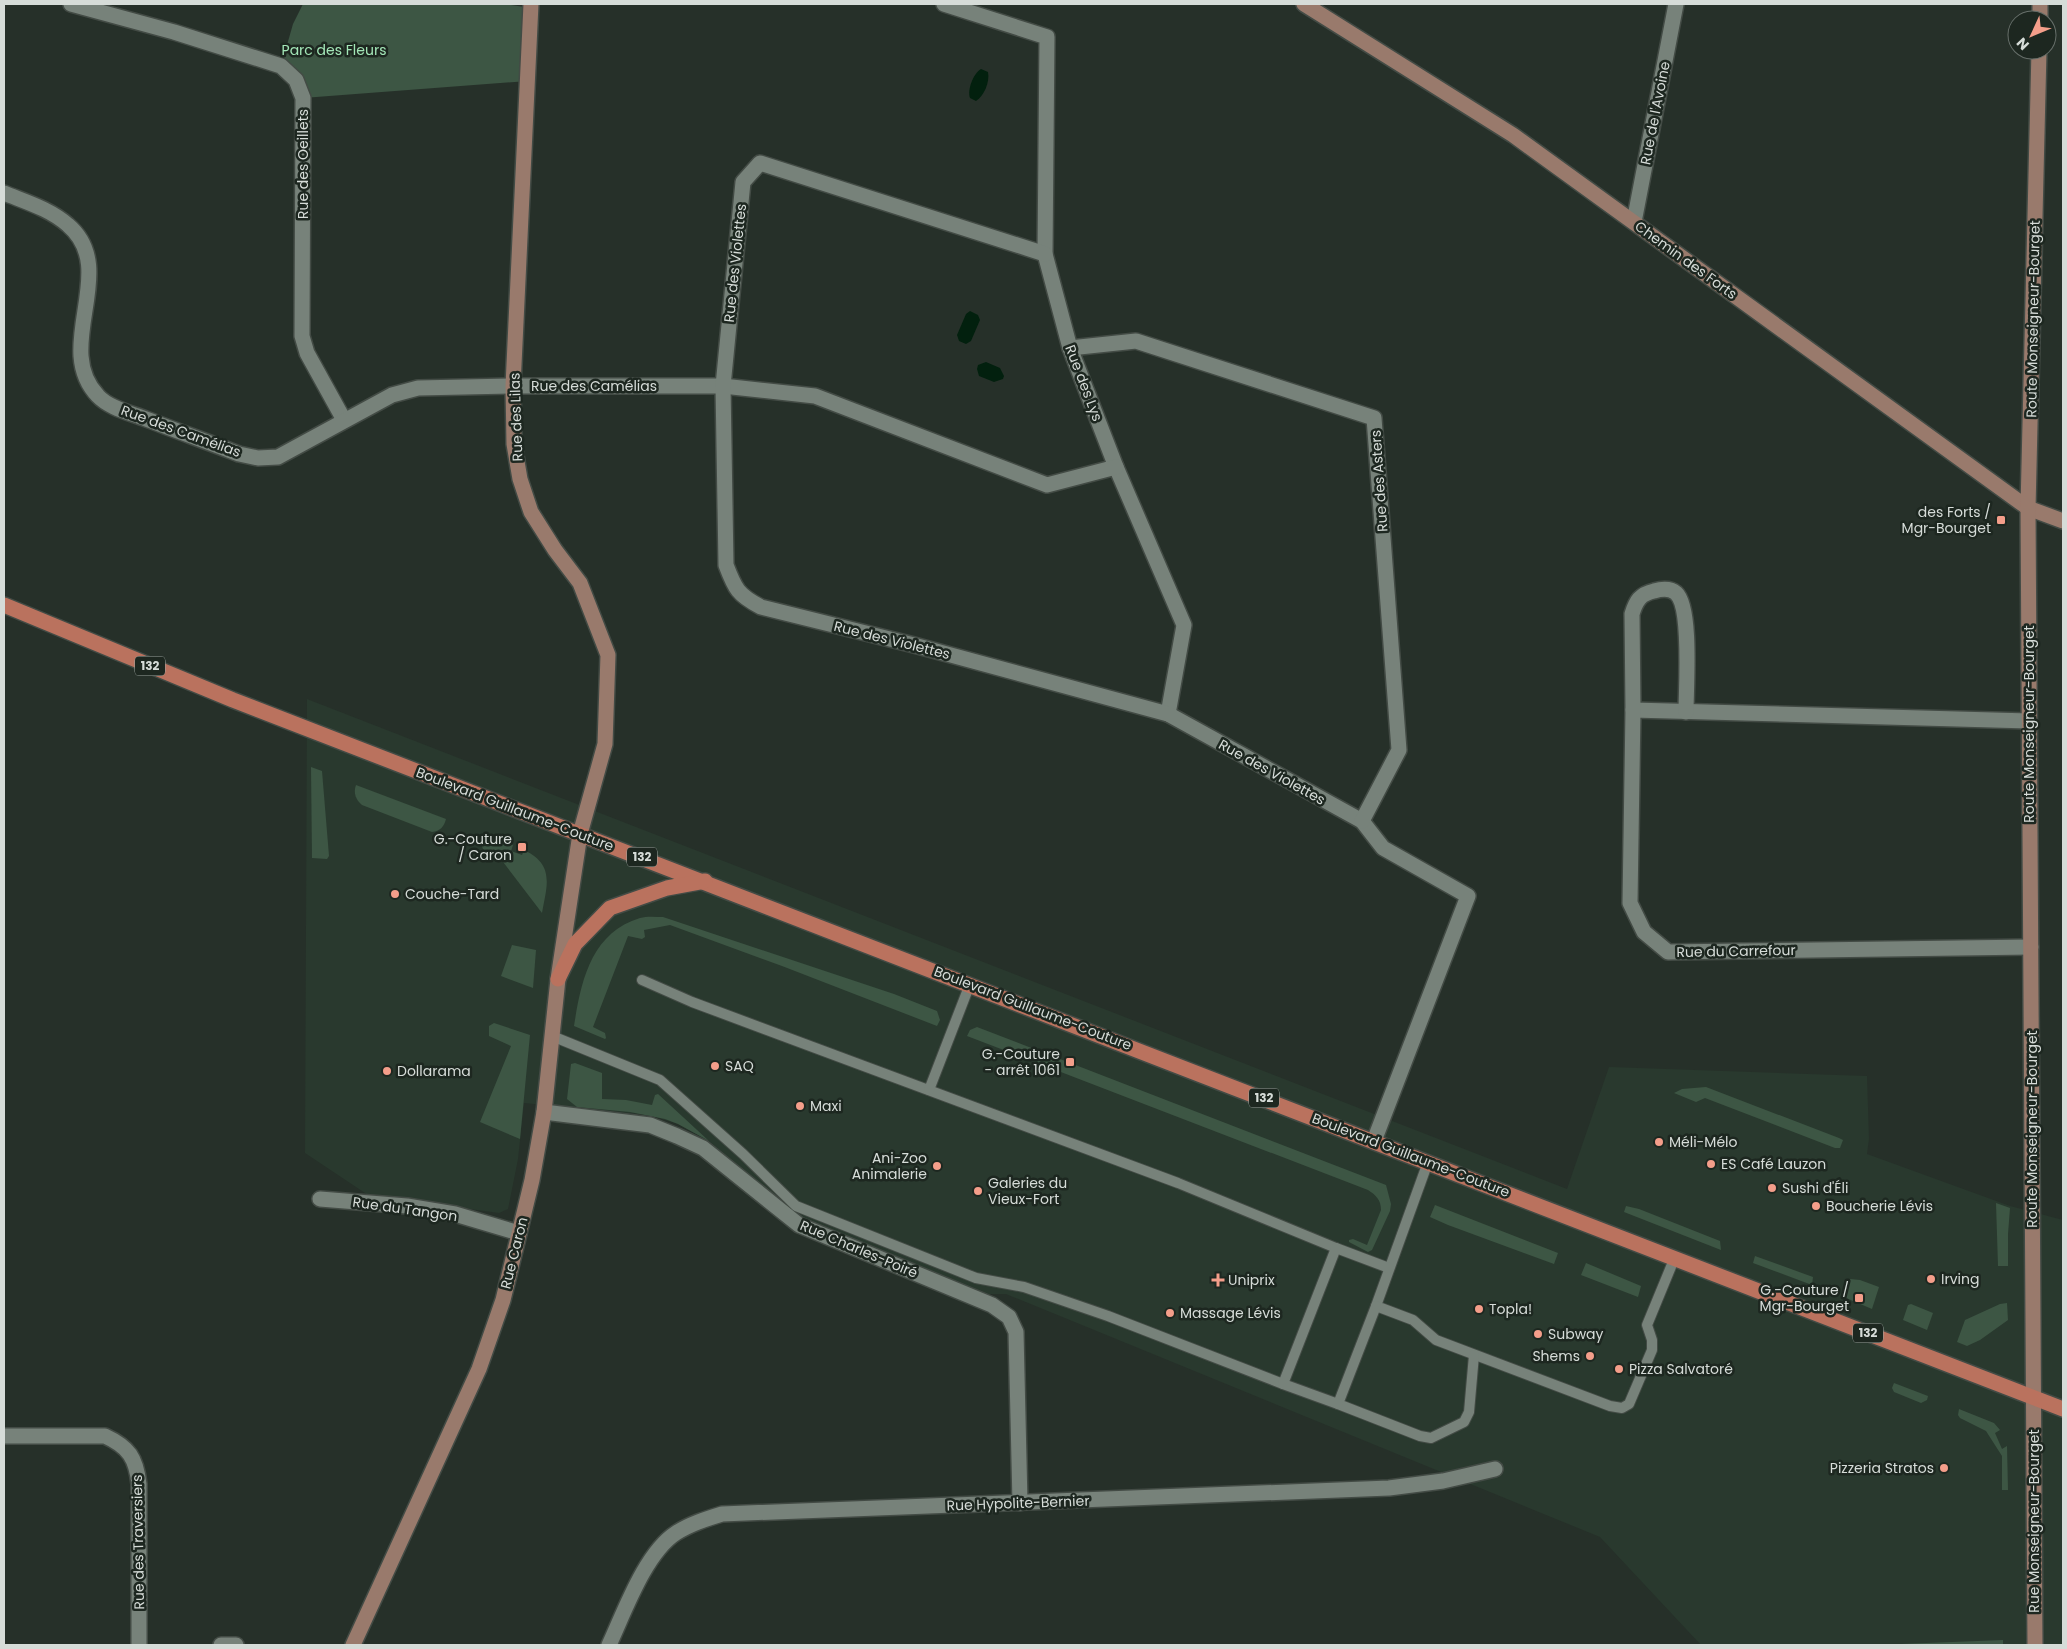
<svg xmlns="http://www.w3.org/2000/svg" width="2067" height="1649" font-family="Poppins,sans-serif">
<rect width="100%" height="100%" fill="#263029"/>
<!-- built -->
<path fill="#29392e" d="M 307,699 L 1567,1189 L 1609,1067 L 1867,1076 L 1869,1139 L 1867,1154 L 2010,1206 L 2063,1220 L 2063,1645 L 1701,1645 L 1600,1537 L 1006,1294 L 985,1294 L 803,1219 L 773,1198 L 709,1141 L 678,1124 L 649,1115 L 524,1103 L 518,1159 L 508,1209 L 499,1213 L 368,1195 L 305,1153 Z"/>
<!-- green -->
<g fill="#3d5644">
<path d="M 303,4 L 504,4 L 531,8 L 528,81 L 303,98 L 281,66 L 293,24 Z"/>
<path d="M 311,767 L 322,771 L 329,856 L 327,859 L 312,858 Z"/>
<path d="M 356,785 L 446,819 C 444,827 440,831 432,832 L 362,805 C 356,800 353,793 356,785 Z"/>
<path d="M 482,834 L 513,845 L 511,851 L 522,855 L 524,850 C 555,865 547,885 542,913 L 500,858 L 487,853 L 483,849 L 481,844 Z"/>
<path d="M 663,917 L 894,994 L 937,1011 L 940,1020 L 937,1026 L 782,966 L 670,925 L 644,930 L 645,937 L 642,939 L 628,936 L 593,1027 L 605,1033 L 606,1038 L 605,1039 L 574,1026 C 581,981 591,933 640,918 C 647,916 656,917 663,917 Z"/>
<path d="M 512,945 L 536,950 L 533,988 L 501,976 Z"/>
<path d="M 494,1023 L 530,1035 L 520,1139 L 480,1122 L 511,1046 L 489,1036 L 489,1026 Z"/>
<path d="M 977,1027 L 1386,1185 L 1391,1204 L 1390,1211 L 1372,1250 L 1368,1252 L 1349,1242 L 1349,1240 L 1353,1239 L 1367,1245 L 1381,1210 C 1381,1200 1376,1195 1368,1190 L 967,1036 L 970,1030 Z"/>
<path d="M 575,1063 L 602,1073 L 602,1099 L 626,1100 L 652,1105 L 655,1095 L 658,1094 L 709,1141 L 678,1124 L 665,1119 L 630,1112 L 577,1107 L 567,1099 L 571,1064 Z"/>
<path d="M 1706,1087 L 1839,1138 L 1843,1140 L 1840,1148 L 1835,1148 L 1705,1098 L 1696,1102 L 1674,1093 L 1682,1089 Z"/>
<path d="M 1996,1203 L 2010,1208 L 2008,1234 L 2008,1266 L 1998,1266 Z"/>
<path d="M 1435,1205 L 1558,1253 L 1554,1264 L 1448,1225 L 1430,1217 Z"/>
<path d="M 1626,1206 L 1639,1209 L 1720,1241 L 1721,1250 L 1624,1212 Z"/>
<path d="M 1755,1256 L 1813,1277 L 1812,1285 L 1753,1263 Z"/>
<path d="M 1586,1263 L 1641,1286 L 1638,1297 L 1581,1275 Z"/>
<path d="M 1850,1279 L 1860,1280 L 1879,1287 L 1872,1309 L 1846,1298 Z"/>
<path d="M 2007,1303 L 2008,1320 L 1980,1340 L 1967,1346 L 1957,1342 L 1965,1320 L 2000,1304 Z"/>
<path d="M 1911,1304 L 1933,1313 L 1927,1330 L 1903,1320 L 1908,1305 Z"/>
<path d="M 1894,1383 L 1928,1396 L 1927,1400 L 1921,1403 L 1894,1392 L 1892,1388 Z"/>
<path d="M 1959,1409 L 1994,1423 L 2000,1430 L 1995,1433 L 2002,1449 L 2007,1446 L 2008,1490 L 2002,1490 L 2002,1456 L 1986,1431 L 1960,1418 L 1958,1415 Z"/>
<path d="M 2003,1640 L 2003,1645 L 1875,1645 Z"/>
</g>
<!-- water -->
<g fill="#02200e">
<path d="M 981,69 L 988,72 C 990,82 984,96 976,101 L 970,98 C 967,90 973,74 981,69 Z"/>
<path d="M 970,311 L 978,315 L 980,320 L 971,341 L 966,344 L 959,341 L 957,335 L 966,314 Z"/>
<path d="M 986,362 L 1000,368 L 1004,376 L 1003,379 L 994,382 L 979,376 L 977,369 L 978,365 Z"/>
</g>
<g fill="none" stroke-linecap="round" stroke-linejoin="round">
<!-- lane casing -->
<g stroke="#434b45" stroke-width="12">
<g id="lane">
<path d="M 642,980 L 692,1002 L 1178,1183 L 1336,1248"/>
<path d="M 552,1036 L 660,1080 L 743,1154 L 796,1206 L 976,1278 L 1024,1287 L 1108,1316 L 1283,1384"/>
<path d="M 929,1090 L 970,984"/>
<path d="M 1428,1162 L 1376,1306 L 1413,1320 L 1436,1340 L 1610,1406 L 1622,1408 L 1629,1404 L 1652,1350 L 1652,1340 L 1647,1325 L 1675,1257"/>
<path d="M 1376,1306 L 1338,1404 L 1420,1436 L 1431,1438 L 1464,1422 L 1469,1412 L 1474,1355"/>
<path d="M 1338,1404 L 1283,1384 L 1336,1248 L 1389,1268"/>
</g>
</g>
<!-- street casing -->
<g stroke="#434b45" stroke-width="18">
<g id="street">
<path d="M 71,4 L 174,32 L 281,66 L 296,80 L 303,98 L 302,336 L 307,353 L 344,420"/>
<path d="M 944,4 L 1047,37 L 1045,254 L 1070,348 L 1116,467 L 1184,625 L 1168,714"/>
<path d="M 4,193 C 26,202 50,209 68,225 C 121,270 51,347 98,396 C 109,408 131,413 146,419 C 177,431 208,442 239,454 L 258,458 L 278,457 L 392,395 L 418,388 L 513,386 L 723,386 L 815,396 L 1047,485 L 1116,467"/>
<path d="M 1634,222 L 1676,4"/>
<path d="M 1045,254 L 760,163 L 743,182 L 723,386 L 726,565 C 735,589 738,595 761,607 L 914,645 L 1168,714 L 1362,821 L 1383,848 L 1468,896 L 1374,1141"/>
<path d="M 1070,348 L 1136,341 L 1374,418 L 1399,750 L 1362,821"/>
<path d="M 1633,710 L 2029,721"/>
<path d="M 1686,712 C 1686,688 1692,607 1676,593 C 1670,588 1661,589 1654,591 C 1640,594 1636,601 1632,614 L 1633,710 L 1630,903 L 1644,932 L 1668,952 L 2031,947"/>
<path d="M 544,1112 L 650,1125 L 677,1136 L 703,1148 L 799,1225 L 992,1305 L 1009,1317 L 1016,1332 L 1020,1503"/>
<path d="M 320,1199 L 407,1206 L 455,1214 L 519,1233"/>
<path d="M 4,1436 L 105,1436 C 129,1447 136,1458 139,1484 L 139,1645"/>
<path d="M 221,1645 L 236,1645"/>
<path d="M 609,1645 C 624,1613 645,1553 676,1533 C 690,1524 706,1519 722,1514 L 1389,1488 L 1443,1481 L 1495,1469"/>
</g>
</g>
<!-- secondary casing -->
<g stroke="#434b45" stroke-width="18">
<g id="secondary">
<path d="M 1304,4 L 1513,135 L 2028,508 L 2063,521"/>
<path d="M 2040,20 L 2040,4"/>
<path d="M 353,1645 L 479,1369 L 503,1300 L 532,1180 L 544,1112 L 558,979 L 580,834 L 605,744 L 608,655 L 580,583 L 555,550 L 531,512 L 520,479 L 514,444 L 513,386 L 531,4"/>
<path d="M 2035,1645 L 2028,508 L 2039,50"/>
</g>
</g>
<!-- primary casing -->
<g stroke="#434b45" stroke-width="18">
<g id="primary">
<path d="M 4,605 L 233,700 L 2063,1409"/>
<path d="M 558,979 L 575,944 L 610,908 L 667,888 L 705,881"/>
</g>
</g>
<!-- lane -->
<use href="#lane" stroke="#77827a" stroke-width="10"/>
<!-- street -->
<use href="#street" stroke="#77827a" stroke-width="15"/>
<!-- secondary -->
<use href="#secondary" stroke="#997a6c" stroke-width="15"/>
<!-- primary -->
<use href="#primary" stroke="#ba725e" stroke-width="15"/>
</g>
<!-- markers -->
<g fill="#f49e8a" stroke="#1d2720" stroke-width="2">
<rect x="1996" y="515" width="10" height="10" rx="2.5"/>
<rect x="517" y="842" width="10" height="10" rx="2.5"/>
<circle cx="395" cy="894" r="5"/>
<rect x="1065" y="1057" width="10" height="10" rx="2.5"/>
<circle cx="715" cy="1066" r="5"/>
<circle cx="387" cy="1071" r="5"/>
<circle cx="800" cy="1106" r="5"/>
<circle cx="1659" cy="1142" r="5"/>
<circle cx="1711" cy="1164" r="5"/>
<circle cx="937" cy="1166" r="5"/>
<circle cx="1772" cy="1188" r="5"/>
<circle cx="978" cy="1191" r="5"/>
<circle cx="1816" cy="1206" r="5"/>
<circle cx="1931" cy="1279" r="5"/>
<path d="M1215.5 1272.5h5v5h5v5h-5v5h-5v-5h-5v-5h5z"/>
<rect x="1854" y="1293" width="10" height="10" rx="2.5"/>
<circle cx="1479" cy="1309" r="5"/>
<circle cx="1170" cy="1313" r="5"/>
<circle cx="1538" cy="1334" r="5"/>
<circle cx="1590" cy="1356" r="5"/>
<circle cx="1619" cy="1369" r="5"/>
<circle cx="1944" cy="1468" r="5"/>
</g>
<g text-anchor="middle" stroke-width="5" stroke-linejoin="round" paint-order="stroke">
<!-- shield labels -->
<g fill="#1d2720" stroke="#9ea6a1" stroke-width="1">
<rect x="135" y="656.5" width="30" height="19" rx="4"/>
<rect x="627" y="847.5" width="30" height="19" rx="4"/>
<rect x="1249" y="1088.5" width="30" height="19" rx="4"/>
<rect x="1853" y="1323.5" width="30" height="19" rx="4"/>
</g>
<g font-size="12" font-weight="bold" fill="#d6dcd8">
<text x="150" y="670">132</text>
<text x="642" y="861">132</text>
<text x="1264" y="1102">132</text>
<text x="1868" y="1337">132</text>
</g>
<!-- park labels -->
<g font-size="14" fill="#a3e6b7" stroke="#1d2720">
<text x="334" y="55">Parc des Fleurs</text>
</g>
<!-- street labels -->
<g font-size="14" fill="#d6dcd8" stroke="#1d2720">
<text transform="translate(1655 113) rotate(-79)" y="5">Rue de l'Avoine</text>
<text transform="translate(303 164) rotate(-90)" y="5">Rue des Oeillets</text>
<text transform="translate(1686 260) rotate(36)" y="5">Chemin des Forts</text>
<text transform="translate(735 263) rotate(-84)" y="5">Rue des Violettes</text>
<text transform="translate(2033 319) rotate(-89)" y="5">Route Monseigneur-Bourget</text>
<text transform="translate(1084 383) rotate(69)" y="5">Rue des Lys</text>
<text x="594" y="391">Rue des Camélias</text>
<text transform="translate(516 417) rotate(-92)" y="5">Rue des Lilas</text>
<text transform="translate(181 431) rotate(20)" y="5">Rue des Camélias</text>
<text transform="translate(1379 481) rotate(-94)" y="5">Rue des Asters</text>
<text transform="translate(892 640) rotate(14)" y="5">Rue des Violettes</text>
<text transform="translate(2029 724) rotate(-90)" y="5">Route Monseigneur-Bourget</text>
<text transform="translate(1272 772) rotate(29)" y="5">Rue des Violettes</text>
<text transform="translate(515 809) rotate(21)" y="5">Boulevard Guillaume-Couture</text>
<text transform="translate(1736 951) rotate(-1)" y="5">Rue du Carrefour</text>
<text transform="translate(1033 1008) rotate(21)" y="5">Boulevard Guillaume-Couture</text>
<text transform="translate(2032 1129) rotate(-90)" y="5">Route Monseigneur-Bourget</text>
<text transform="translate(1411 1155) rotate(21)" y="5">Boulevard Guillaume-Couture</text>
<text transform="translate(405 1209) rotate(8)" y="5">Rue du Tangon</text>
<text transform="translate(859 1249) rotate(23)" y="5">Rue Charles-Poiré</text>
<text transform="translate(514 1253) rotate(-76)" y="5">Rue Caron</text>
<text transform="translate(1018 1503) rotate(-2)" y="5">Rue Hypolite-Bernier</text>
<text transform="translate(2034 1521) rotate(-90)" y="5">Rue Monseigneur-Bourget</text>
<text transform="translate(138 1542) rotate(-91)" y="5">Rue des Traversiers</text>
</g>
<!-- poi labels -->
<g font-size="14" fill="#d6dcd8" stroke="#1d2720" text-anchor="start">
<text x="1991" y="517" text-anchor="end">des Forts /<tspan x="1991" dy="16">Mgr-Bourget</tspan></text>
<text x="512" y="844" text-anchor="end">G.-Couture<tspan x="512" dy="16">/ Caron</tspan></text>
<text x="405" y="899">Couche-Tard</text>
<text x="1060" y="1059" text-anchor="end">G.-Couture<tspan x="1060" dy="16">- arrêt 1061</tspan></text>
<text x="725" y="1071">SAQ</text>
<text x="397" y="1076">Dollarama</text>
<text x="810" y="1111">Maxi</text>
<text x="1669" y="1147">Méli-Mélo</text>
<text x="927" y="1163" text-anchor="end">Ani-Zoo<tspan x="927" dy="16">Animalerie</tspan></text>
<text x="1721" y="1169">ES Café Lauzon</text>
<text x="988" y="1188">Galeries du<tspan x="988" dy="16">Vieux-Fort</tspan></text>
<text x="1782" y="1193">Sushi d'Éli</text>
<text x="1826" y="1211">Boucherie Lévis</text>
<text x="1941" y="1284">Irving</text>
<text x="1228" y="1285">Uniprix</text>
<text x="1849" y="1295" text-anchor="end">G.-Couture /<tspan x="1849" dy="16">Mgr-Bourget</tspan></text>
<text x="1489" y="1314">Topla!</text>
<text x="1180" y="1318">Massage Lévis</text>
<text x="1548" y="1339">Subway</text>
<text x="1580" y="1361" text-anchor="end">Shems</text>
<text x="1629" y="1374">Pizza Salvatoré</text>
<text x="1934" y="1473" text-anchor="end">Pizzeria Stratos</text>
</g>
</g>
<!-- border -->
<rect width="2067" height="1649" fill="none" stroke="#d6dcd8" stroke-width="10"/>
<!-- north arrow -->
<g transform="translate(2032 35) rotate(226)"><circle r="24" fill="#1d2720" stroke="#676f6a"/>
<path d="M0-4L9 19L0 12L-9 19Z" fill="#f49e8a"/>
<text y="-8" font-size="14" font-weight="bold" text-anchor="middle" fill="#d6dcd8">N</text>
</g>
</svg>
